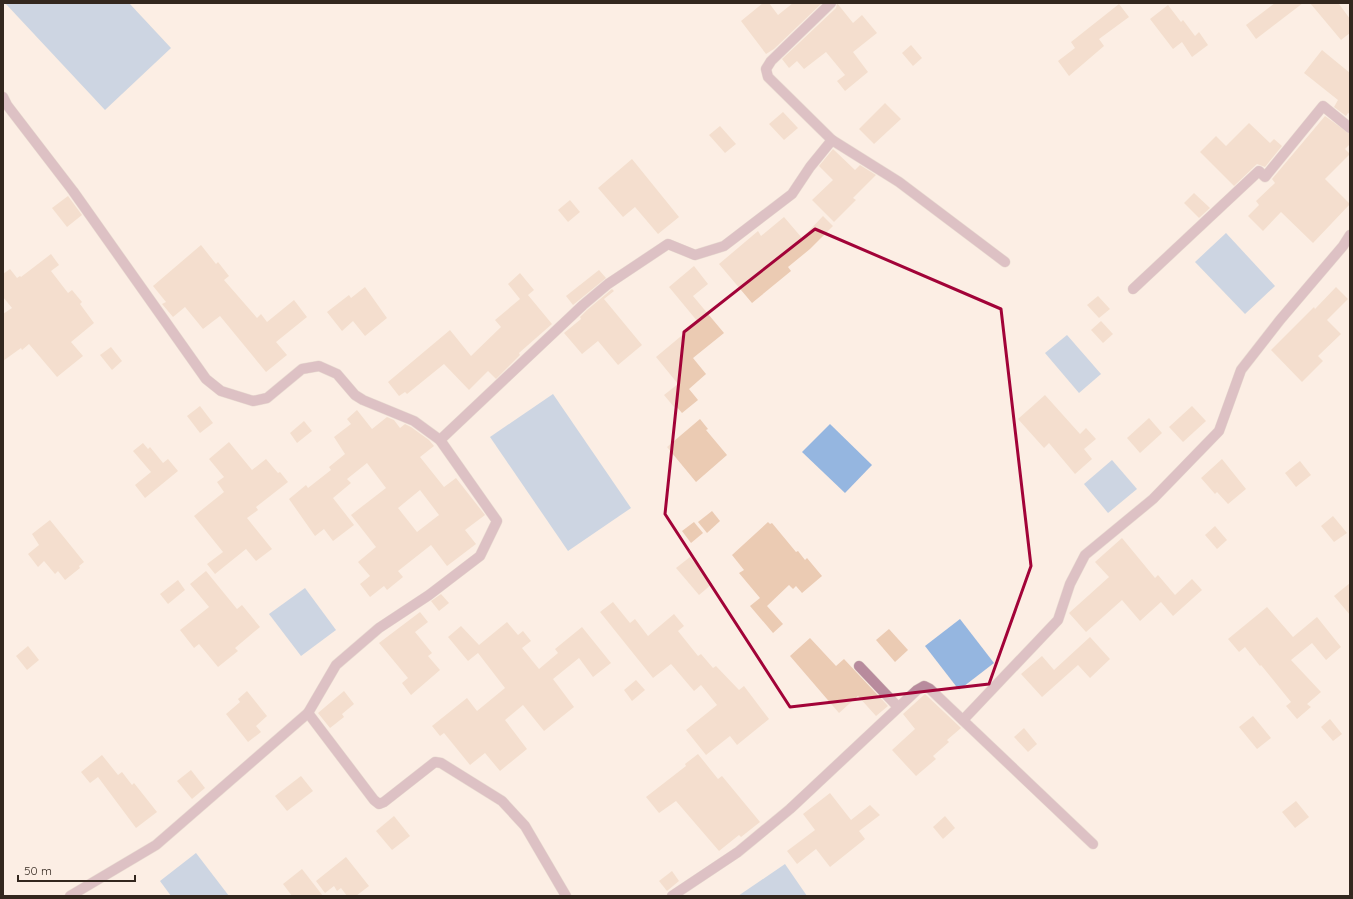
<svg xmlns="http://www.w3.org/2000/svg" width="1353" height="899" font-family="Quicksand,sans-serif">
<rect width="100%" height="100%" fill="#fceee4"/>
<!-- water -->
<g fill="#95b6e0">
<path d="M 5,3 L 129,3 L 171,48 L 105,110 Z"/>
<path d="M 1226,233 L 1275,286 L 1245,314 L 1195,262 Z"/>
<path d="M 1067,335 L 1101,374 L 1079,393 L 1045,353 Z"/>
<path d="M 553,394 L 631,508 L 568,551 L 490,437 Z"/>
<path d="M 830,424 L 872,465 L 845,493 L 802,452 Z"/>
<path d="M 1112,460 L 1137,489 L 1108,513 L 1084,484 Z"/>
<path d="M 305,588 L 336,630 L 301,656 L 269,614 Z"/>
<path d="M 960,619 L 994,663 L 959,690 L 925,646 Z"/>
<path d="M 196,853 L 229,896 L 171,896 L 160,881 Z"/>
<path d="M 785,864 L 807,896 L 738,896 Z"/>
</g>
<!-- building -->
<g fill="#ebcbb3" fill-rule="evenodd">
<path d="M 763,3 L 769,3 L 778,15 L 793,3 L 822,3 L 774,49 L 766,54 L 741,21 Z"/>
<path d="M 837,3 L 853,23 L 862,15 L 877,33 L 853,52 L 868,72 L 845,91 L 837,81 L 845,75 L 826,52 L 804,69 L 797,61 L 789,68 L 782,59 L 836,8 Z"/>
<path d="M 1275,3 L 1303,3 L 1256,39 L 1246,25 Z"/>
<path d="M 1310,3 L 1340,3 L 1339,4 L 1350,19 L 1350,33 L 1341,40 Z"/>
<path d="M 1119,4 L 1129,17 L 1099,39 L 1104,46 L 1069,76 L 1058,61 L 1075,48 L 1071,42 Z"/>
<path d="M 1168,5 L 1181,22 L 1183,20 L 1195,36 L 1199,32 L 1208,45 L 1192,57 L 1182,42 L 1173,49 L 1150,19 Z"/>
<path d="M 911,45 L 922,58 L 913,66 L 902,53 Z"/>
<path d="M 1322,50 L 1350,73 L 1350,114 L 1348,113 L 1346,116 L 1334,107 L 1338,100 L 1304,73 Z"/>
<path d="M 885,103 L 901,119 L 874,144 L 859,129 Z"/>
<path d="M 783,112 L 798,128 L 784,140 L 769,124 Z"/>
<path d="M 1325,116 L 1350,134 L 1350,144 L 1345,149 L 1350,154 L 1325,179 L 1350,204 L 1313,243 L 1281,212 L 1263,231 L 1248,216 L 1259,205 L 1256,201 L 1275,183 L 1272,179 Z"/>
<path d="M 1249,123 L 1270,143 L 1274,139 L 1282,146 L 1265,167 L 1257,164 L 1234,186 L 1200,152 L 1216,136 L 1226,146 Z"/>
<path d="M 720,126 L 736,144 L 725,153 L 709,135 Z"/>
<path d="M 833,149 L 855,170 L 860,165 L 876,175 L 853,198 L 856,200 L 834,222 L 812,200 L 833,180 L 819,166 Z"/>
<path d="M 632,159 L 679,217 L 658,234 L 635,207 L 623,217 L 598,188 Z"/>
<path d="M 1194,193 L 1210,208 L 1199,218 L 1184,203 Z"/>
<path d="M 68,196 L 82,215 L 67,227 L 52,208 Z"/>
<path d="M 570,200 L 580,212 L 568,222 L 558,210 Z"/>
<path d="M 823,216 L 833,226 L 810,249 L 788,267 L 791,271 L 752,303 L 719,264 L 758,231 L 761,236 L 784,217 L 802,238 Z"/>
<path d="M 201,245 L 216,264 L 218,262 L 229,276 L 224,280 L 257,318 L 261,314 L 267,322 L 294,300 L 307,317 L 276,342 L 287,355 L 266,372 L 220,316 L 203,329 L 185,307 L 173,317 L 162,304 L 166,302 L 153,286 Z"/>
<path d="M 51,254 L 59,265 L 51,271 L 68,293 L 72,290 L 82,302 L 80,304 L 94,323 L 71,342 L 83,356 L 57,377 L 29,344 L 22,350 L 21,348 L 3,361 L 3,314 L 12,308 L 3,297 L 3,274 L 10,269 L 17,278 L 20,276 L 21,277 Z"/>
<path d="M 694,266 L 708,284 L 693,296 L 724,333 L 693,358 L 706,374 L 689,389 L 698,400 L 682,413 L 676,406 L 674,407 L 664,395 L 678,384 L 656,357 L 698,322 L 669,287 Z"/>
<path d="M 599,270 L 606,278 L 573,305 L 566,296 Z"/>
<path d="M 520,273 L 534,290 L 528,295 L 552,324 L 519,353 L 520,355 L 496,379 L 488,371 L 469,390 L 444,364 L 407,394 L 405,392 L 399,396 L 388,382 L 450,330 L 471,356 L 501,327 L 495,320 L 520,299 L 508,284 Z"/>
<path d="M 365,287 L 387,318 L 365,336 L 353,321 L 342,331 L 327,312 L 349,295 L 351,298 Z"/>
<path d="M 1336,287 L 1348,299 L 1327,320 L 1341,334 L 1318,356 L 1323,361 L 1302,382 L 1271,350 L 1314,307 L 1315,309 Z"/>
<path d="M 612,289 L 614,291 L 604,299 L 642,345 L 618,365 L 598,341 L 582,354 L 564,333 L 581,319 L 580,317 L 587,310 Z"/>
<path d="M 1098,296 L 1110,309 L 1099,318 L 1087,305 Z"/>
<path d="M 1101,321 L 1113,334 L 1103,343 L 1091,330 Z"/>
<path d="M 111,347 L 122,361 L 112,370 L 100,355 Z"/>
<path d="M 1045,395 L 1080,434 L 1086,428 L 1096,439 L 1084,449 L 1092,459 L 1075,474 L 1049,443 L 1044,448 L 1018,419 Z"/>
<path d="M 200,406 L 213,423 L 200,433 L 187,416 Z"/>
<path d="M 1192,406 L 1206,421 L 1183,442 L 1169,427 Z"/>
<path d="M 357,410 L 372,429 L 387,417 L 394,420 L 400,428 L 405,424 L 411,427 L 429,440 L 434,446 L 420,457 L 444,487 L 456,478 L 485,515 L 465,530 L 476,544 L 447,566 L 431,545 L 398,571 L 403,577 L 387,590 L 384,586 L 370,597 L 360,584 L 370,576 L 358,562 L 376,547 L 351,515 L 386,488 L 367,463 L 347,479 L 351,483 L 333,498 L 354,525 L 333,541 L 324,529 L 315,536 L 289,499 L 306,485 L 308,488 L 331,470 L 329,467 L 345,454 L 334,437 L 351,424 L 347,419 ZM 420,490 L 439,515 L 417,532 L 398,508 Z"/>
<path d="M 1149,418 L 1162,433 L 1140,453 L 1127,438 Z"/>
<path d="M 700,419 L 708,429 L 706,430 L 727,455 L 696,482 L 667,447 Z"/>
<path d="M 304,421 L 312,431 L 297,443 L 290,433 Z"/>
<path d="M 229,442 L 252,470 L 266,459 L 278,473 L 280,472 L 288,482 L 256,507 L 258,510 L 247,518 L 272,549 L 256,561 L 246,549 L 215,574 L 207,564 L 223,552 L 194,516 L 224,492 L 217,482 L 224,477 L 209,459 Z"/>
<path d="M 143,443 L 148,449 L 150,447 L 163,463 L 168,459 L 178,471 L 145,498 L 135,485 L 151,472 L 133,451 Z"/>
<path d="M 1222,459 L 1246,489 L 1228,504 L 1217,492 L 1215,494 L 1201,478 Z"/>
<path d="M 1300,461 L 1311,475 L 1296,487 L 1285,473 Z"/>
<path d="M 712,511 L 720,521 L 707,533 L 698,522 Z"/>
<path d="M 1333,516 L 1347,533 L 1334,542 L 1321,526 Z"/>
<path d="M 50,520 L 84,562 L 79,566 L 80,568 L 65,580 L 58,571 L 55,574 L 44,561 L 38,567 L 28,554 L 39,545 L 32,534 Z"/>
<path d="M 694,522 L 703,533 L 691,543 L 682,531 Z"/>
<path d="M 768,522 L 770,524 L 772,523 L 796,552 L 798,551 L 805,560 L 807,558 L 822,576 L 802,593 L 796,586 L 793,589 L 789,585 L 767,606 L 783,624 L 773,633 L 750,606 L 760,598 L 739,573 L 744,570 L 732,555 Z"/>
<path d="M 1215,526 L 1227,540 L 1217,549 L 1205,535 Z"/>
<path d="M 1122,538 L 1155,578 L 1158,575 L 1175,595 L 1192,579 L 1202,590 L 1173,616 L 1161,602 L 1140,621 L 1122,600 L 1086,632 L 1069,613 L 1109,577 L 1095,562 Z"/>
<path d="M 690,557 L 712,584 L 699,595 L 676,568 Z"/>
<path d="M 206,571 L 237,609 L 242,605 L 260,627 L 235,648 L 238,651 L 218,667 L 199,644 L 194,648 L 180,630 L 209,607 L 190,584 Z"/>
<path d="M 178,580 L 185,590 L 168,604 L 160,594 Z"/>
<path d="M 1350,583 L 1350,615 L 1334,596 Z"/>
<path d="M 441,594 L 449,603 L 439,611 L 431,601 Z"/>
<path d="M 613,602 L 630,623 L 635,619 L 648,636 L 674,614 L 684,626 L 678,631 L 698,656 L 701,654 L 713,668 L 716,666 L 739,690 L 744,686 L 769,719 L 737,745 L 730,736 L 706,755 L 686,730 L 717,705 L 701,685 L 694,691 L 671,664 L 653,678 L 600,612 Z"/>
<path d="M 1267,607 L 1293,637 L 1317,617 L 1341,647 L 1326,660 L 1312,643 L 1291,660 L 1321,692 L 1307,704 L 1311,707 L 1297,719 L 1286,706 L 1291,702 L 1261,665 L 1260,666 L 1245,647 L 1239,652 L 1228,639 Z"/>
<path d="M 420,612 L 428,622 L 415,632 L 432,653 L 428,656 L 440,670 L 411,695 L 402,683 L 408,678 L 379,643 Z"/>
<path d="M 507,622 L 518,635 L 523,631 L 531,641 L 522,648 L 539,669 L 558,653 L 555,649 L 582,627 L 611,663 L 593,677 L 579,658 L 553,679 L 574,707 L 544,731 L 523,705 L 505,720 L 527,749 L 500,771 L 485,753 L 470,765 L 444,733 L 440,736 L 432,726 L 467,698 L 477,711 L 505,688 L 478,653 L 468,661 L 448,637 L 461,626 L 479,645 Z"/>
<path d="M 889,629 L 908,650 L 895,662 L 876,640 Z"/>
<path d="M 1090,637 L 1110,659 L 1090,678 L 1078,665 L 1042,697 L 1021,674 L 1042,656 L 1054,670 Z"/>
<path d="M 810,638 L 836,666 L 844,659 L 888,706 L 876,716 L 858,696 L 839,713 L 790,656 Z"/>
<path d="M 28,646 L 39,660 L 27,670 L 16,656 Z"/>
<path d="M 636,680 L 645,690 L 632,701 L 624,690 Z"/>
<path d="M 247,691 L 267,716 L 256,726 L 261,732 L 248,742 L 226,714 L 240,702 L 238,699 Z"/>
<path d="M 344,691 L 354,704 L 342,714 L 344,717 L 330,728 L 318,713 Z"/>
<path d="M 925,694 L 961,728 L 947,740 L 949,742 L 933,756 L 936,759 L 916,776 L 892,750 L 915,729 L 903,714 Z"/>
<path d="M 1253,716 L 1271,738 L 1257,749 L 1239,727 Z"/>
<path d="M 1330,719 L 1342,734 L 1333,741 L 1321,727 Z"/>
<path d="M 1024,728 L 1037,744 L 1028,752 L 1014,737 Z"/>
<path d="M 698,754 L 718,779 L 722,776 L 760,822 L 741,837 L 739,835 L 719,851 L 676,801 L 659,813 L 646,797 L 686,766 L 685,764 Z"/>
<path d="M 102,755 L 118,775 L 122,772 L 132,785 L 134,783 L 157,812 L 136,828 L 98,777 L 90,783 L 81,772 Z"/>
<path d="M 191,770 L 205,788 L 192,799 L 177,781 Z"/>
<path d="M 301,776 L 313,791 L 287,811 L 275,796 Z"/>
<path d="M 830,793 L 851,820 L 870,805 L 880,815 L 859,831 L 865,839 L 830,867 L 816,849 L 797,864 L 787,851 L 815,830 L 803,814 Z"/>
<path d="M 1296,801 L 1309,817 L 1295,828 L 1282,812 Z"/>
<path d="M 394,816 L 410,836 L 392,850 L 376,831 Z"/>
<path d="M 945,816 L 955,828 L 943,839 L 933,827 Z"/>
<path d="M 346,857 L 369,886 L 356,896 L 347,896 L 341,888 L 337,891 L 334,886 L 325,893 L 316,881 Z"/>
<path d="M 302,869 L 323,896 L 292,896 L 283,884 Z"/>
<path d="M 672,871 L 679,881 L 667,891 L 659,881 Z"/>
</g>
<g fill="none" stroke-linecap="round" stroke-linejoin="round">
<!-- minor casing -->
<g stroke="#d8cac0" stroke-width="11">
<g id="minor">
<path d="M 831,3 L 771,61 L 766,69 L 768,77 L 832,140 L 899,182 L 1005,262"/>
<path d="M 3,97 L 7,105 L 73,191 L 206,379 L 221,391 L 253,401 L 267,398 L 302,369 L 319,366 L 337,374 L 355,395 L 363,400 L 414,421 L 440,440 L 497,521 L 480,556 L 429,595 L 379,628 L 336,665 L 308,713 L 156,845 L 70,896"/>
<path d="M 1133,289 L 1259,171 L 1265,177 L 1323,106 L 1350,128"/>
<path d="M 440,440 L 583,305 L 608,284 L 668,244 L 695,255 L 724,246 L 792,194 L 810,167 L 832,140"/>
<path d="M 859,666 L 898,707"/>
<path d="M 308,713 L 374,800 L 379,804 L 384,802 L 435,762 L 441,763 L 502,801 L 525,826 L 566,896"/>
<path d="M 963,720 L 1058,620 L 1070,584 L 1085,555 L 1153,499 L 1219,431 L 1241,370 L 1280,320 L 1343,246 L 1350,235"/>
<path d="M 672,896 L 738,852 L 790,809 L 917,690 L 924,686 L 930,689 L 1093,844"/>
</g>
</g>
<!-- minor -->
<use href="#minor" stroke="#b88b9d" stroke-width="10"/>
</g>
<!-- marked area -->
<path d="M0 0H1353V899H0ZM 815,229 L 1001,309 L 1031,566 L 989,684 L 790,707 L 665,514 L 684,332 Z" fill="#fceee4" fill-opacity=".55" fill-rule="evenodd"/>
<path fill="none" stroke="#a20338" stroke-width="3" stroke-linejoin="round" d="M 815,229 L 1001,309 L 1031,566 L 989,684 L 790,707 L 665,514 L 684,332 Z"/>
<!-- border -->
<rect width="1353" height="899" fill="none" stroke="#33271e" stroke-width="8"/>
<!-- scale -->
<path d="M18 875v6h117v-6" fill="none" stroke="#33271e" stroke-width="2"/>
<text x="24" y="875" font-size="12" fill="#33271e" stroke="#fceee4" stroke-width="3" paint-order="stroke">50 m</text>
</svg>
